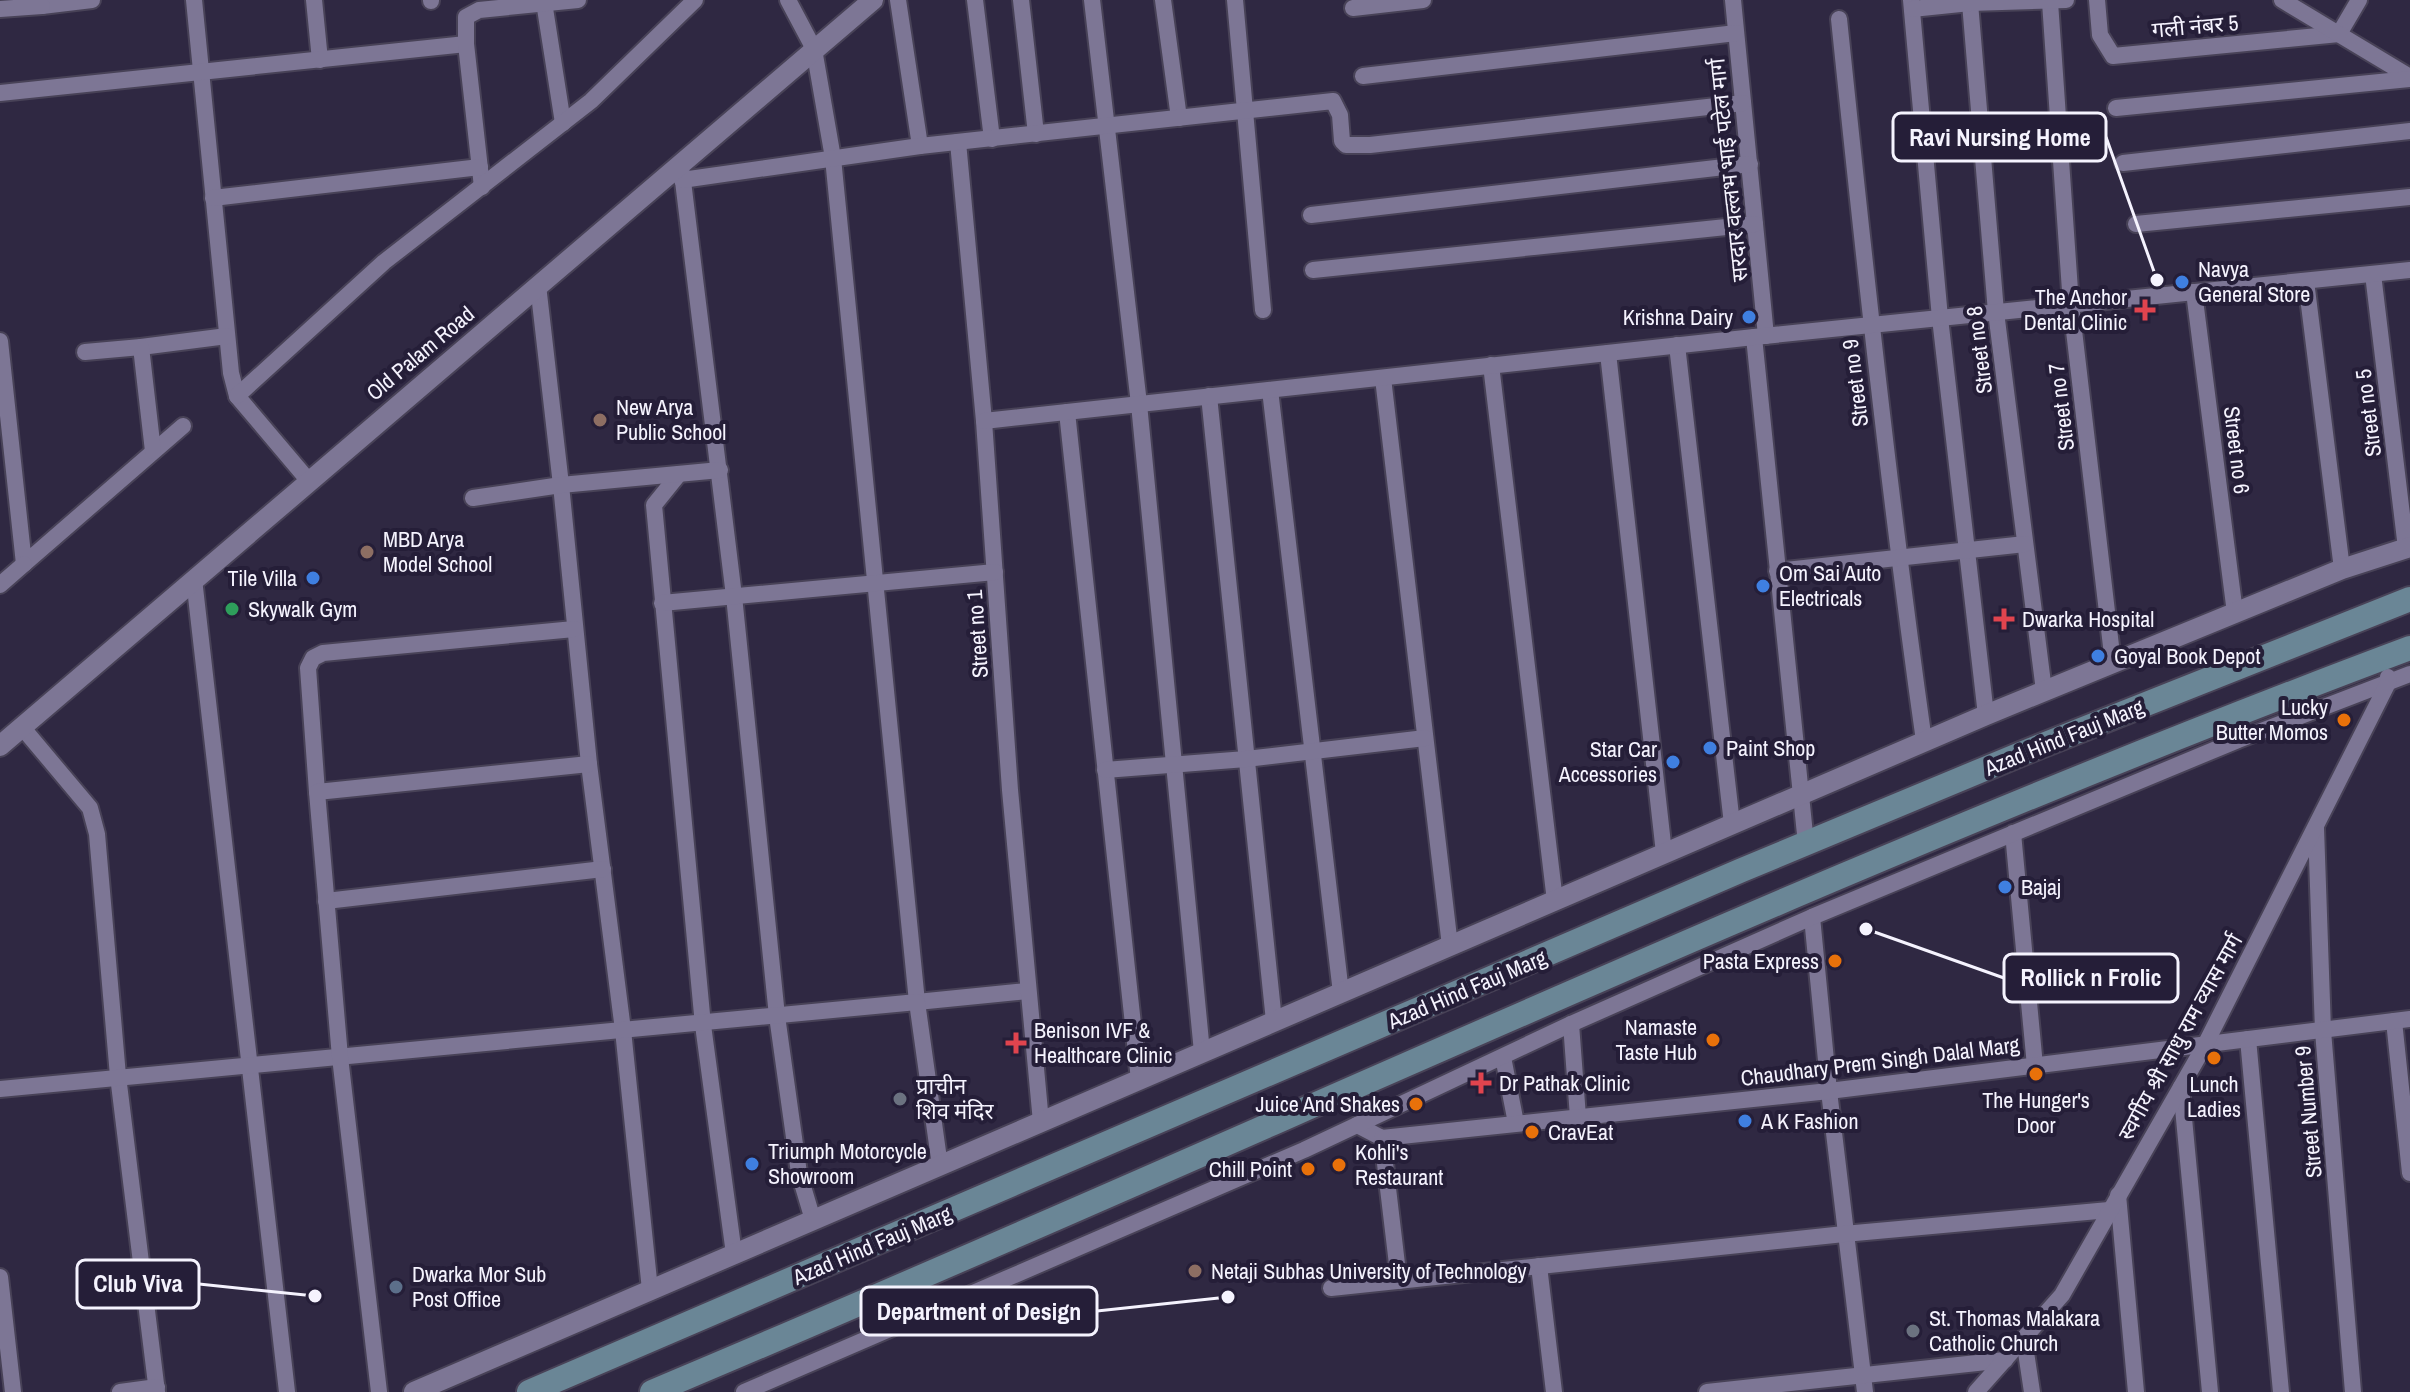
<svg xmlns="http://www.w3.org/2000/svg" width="2410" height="1392" font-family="'Archivo Narrow','Noto Sans Devanagari',sans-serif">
<rect width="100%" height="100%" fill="#2f2842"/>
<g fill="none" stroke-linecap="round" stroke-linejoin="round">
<!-- minor casing -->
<g stroke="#484257" stroke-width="20">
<g id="minor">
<path d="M 42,0 L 42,6 L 92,0"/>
<path d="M 194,0 L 231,373 L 237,396 L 308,480"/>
<path d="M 314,0 L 320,60"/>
<path d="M 431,0 L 431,1"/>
<path d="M 788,0 L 814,49 L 833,158 L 917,1002 L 1027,991"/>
<path d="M 898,0 L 920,146"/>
<path d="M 975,0 L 992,139"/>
<path d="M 1021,0 L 1036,134"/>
<path d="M 1092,0 L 1139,404 L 1202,1052"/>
<path d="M 1163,0 L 1179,118"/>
<path d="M 1235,0 L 1263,310"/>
<path d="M 1733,0 L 1766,336"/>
<path d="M 1911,0 L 1940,318 L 1986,715"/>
<path d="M 2097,0 L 2100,35 L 2113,56 L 2339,34 L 2359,0"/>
<path d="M 2282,0 L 2410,77"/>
<path d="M 544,2 L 563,123"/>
<path d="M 2050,2 L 2071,305 L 2113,663"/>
<path d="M 1970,3 L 1996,312 L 2044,691"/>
<path d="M 1353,8 L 1423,0"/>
<path d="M 0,9 L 42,6"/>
<path d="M 1912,9 L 1970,3 L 2066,0"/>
<path d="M 1839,19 C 1864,260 1890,501 1924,741"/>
<path d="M 1363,76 L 1736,33"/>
<path d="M 0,93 L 466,44"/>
<path d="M 2116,108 L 2410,79"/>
<path d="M 958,142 L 984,421 L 1010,790 L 1041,1122"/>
<path d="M 2123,163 L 2410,131"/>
<path d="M 682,173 L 734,596 L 777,1016 L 799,1173 L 813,1220"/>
<path d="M 682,180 L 920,146 L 1333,101 L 1340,115 L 1342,141 L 1346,145 L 1370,145 L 1743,103"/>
<path d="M 482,187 L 466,44 L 466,17 L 479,10 L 578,0"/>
<path d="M 213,198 L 480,167"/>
<path d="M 1311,215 L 1750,164"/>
<path d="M 2136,224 L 2410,197"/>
<path d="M 1313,270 L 1755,224"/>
<path d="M 2373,274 L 2406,548"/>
<path d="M 2306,281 L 2342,569"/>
<path d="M 538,285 L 561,485 L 589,764 L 623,1030 L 650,1290"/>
<path d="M 2194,292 L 2235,613"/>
<path d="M 1754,337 L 1806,844"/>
<path d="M 0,341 L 24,564 L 183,426"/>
<path d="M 1677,345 L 1732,824"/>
<path d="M 141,347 L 227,336"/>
<path d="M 85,352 L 141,347 L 153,451"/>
<path d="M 1608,353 L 1664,853"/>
<path d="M 1491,365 L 1555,901"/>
<path d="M 1383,378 L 1450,946"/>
<path d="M 1270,390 L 1341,993"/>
<path d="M 237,396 L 384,262 L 591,101 L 695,0"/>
<path d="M 1209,396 L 1274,1021"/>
<path d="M 1067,412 L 1139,1080"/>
<path d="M 984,421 L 1754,337 L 2410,270"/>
<path d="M 679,474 L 654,505 L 703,1025 L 734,1254"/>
<path d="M 473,498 L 561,485 L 720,470"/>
<path d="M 1777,571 L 2025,544"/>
<path d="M 194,579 L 287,1392"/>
<path d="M 0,585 L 24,564"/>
<path d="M 662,603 L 995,572"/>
<path d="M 22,727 L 90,808 L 97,834 L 118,1076 L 157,1392"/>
<path d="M 1105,770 L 1246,759 L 1425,738"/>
<path d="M 317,792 L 308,668 L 313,658 L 323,653 L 574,629"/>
<path d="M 2316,828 L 2323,1031 L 2353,1392"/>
<path d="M 2013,833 L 2035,1066"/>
<path d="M 326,901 L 603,869"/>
<path d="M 1812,917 L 1829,1091 L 1865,1392"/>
<path d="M 2394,1021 L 2410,1173"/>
<path d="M 1571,1024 L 1578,1117"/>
<path d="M 2248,1039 L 2281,1392"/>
<path d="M 1503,1057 L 1516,1123"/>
<path d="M 2181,1087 L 2210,1392"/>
<path d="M 0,1089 L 917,1002 L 940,1166"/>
<path d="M 1357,1125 L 1382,1138 L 1829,1091 L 2410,1019"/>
<path d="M 1382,1138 L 1399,1281"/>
<path d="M 2118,1195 L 2136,1392"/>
<path d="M 1539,1266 L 1554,1392"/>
<path d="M 0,1277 L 13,1392"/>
<path d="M 1331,1288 L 1844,1234 L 2109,1210"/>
<path d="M 2024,1339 L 2032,1392"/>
<path d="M 120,1392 L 157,1387"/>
<path d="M 379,1392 L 340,1057 L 317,792 L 589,764"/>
<path d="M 744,1392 L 1304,1150 L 1571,1024 L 1812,917 L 2238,740 L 2410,674"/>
<path d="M 1707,1392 L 2005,1360"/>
<path d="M 1976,1392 L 2062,1295 L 2205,1045 L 2389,681 L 2388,677"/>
</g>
</g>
<!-- tertiary casing -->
<g stroke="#484257" stroke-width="24">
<g id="tertiary">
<path d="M 0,746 L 873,0"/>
<path d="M 414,1392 L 1986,715 L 2342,569 L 2410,547"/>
</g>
</g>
<!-- secondary casing -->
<g stroke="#484257" stroke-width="28">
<g id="secondary">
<path d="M 529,1392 L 1742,870 L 2023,753 L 2410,599"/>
<path d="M 652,1392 C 1239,1146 1814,871 2410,648"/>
</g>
</g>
<!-- minor -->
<use href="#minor" stroke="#7d7695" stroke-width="16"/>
<!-- tertiary -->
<use href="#tertiary" stroke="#7d7695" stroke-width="20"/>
<!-- secondary -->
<use href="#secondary" stroke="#6a8696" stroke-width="24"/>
</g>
<!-- markers -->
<g fill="#3f7fe0" stroke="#251e38" stroke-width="3">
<circle cx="2182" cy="282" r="8"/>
<circle cx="1749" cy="317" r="8"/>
<circle cx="313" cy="578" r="8"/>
<circle cx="1763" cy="586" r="8"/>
<circle cx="2098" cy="656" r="8"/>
<circle cx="1710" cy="748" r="8"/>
<circle cx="1673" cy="762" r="8"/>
<circle cx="2005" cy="887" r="8"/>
<circle cx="1745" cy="1121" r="8"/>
<circle cx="752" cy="1164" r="8"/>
</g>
<g fill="#e0444e" stroke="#251e38" stroke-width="3">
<path d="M2141 298h8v8h8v8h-8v8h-8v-8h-8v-8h8z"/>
<path d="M2000 607h8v8h8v8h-8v8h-8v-8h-8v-8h8z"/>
<path d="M1012 1031h8v8h8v8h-8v8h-8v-8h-8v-8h8z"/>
<path d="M1477 1071h8v8h8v8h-8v8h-8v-8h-8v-8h8z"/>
</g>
<g fill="#8d6e63" stroke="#251e38" stroke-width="3">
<circle cx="600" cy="420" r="8"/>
<circle cx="367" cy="552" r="8"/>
<circle cx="1195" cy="1271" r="8"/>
</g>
<circle fill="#2e9e5b" stroke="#251e38" stroke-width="3" cx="232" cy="609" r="8"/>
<g fill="#e8710a" stroke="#251e38" stroke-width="3">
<circle cx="2344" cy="720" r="8"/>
<circle cx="1835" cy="961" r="8"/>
<circle cx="1713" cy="1040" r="8"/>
<circle cx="2214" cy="1058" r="8"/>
<circle cx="2036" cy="1074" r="8"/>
<circle cx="1416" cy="1104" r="8"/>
<circle cx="1532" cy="1132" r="8"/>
<circle cx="1339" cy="1165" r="8"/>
<circle cx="1308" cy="1169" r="8"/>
</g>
<g fill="#6b7280" stroke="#251e38" stroke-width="3">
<circle cx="900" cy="1099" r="8"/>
<circle cx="1913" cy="1331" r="8"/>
</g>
<circle fill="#5c6f8a" stroke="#251e38" stroke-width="3" cx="396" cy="1287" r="8"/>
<g text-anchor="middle" stroke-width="8" stroke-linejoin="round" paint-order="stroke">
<!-- street labels -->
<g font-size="22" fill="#f5f3fe" stroke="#251e38">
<text transform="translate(2195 26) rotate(-5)" y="8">गली नंबर 5</text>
<text transform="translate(1728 170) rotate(-96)" y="8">सरदार वल्लभ भाई पटेल मार्ग</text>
<text transform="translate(1979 350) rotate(-97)" y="8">Street no 8</text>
<text transform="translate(420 353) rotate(-40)" y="8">Old Palam Road</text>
<text transform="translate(1855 383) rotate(-97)" y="8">Street no 9</text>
<text transform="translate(2061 407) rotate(-97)" y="8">Street no 7</text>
<text transform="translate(2368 413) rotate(-97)" y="8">Street no 5</text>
<text transform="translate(2237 450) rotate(83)" y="8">Street no 6</text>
<text transform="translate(977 634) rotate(-94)" y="8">Street no 1</text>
<text transform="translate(2064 737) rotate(-22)" y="8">Azad Hind Fauj Marg</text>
<text transform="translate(1467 989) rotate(-23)" y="8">Azad Hind Fauj Marg</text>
<text transform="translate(2180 1037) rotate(-61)" y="8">स्वर्गीय श्री साधु राम व्यास मार्ग</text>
<text transform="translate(1880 1061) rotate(-7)" y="8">Chaudhary Prem Singh Dalal Marg</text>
<text transform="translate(2308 1112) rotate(-95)" y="8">Street Number 9</text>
<text transform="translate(872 1245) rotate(-23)" y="8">Azad Hind Fauj Marg</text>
</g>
<!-- poi labels -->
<g font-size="22" fill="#f5f3fe" stroke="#251e38" text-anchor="start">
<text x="2198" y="277">Navya<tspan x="2198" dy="25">General Store</tspan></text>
<text x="2127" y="305" text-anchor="end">The Anchor<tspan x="2127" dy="25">Dental Clinic</tspan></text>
<text x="1733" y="325" text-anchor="end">Krishna Dairy</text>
<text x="616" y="415">New Arya<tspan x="616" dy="25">Public School</tspan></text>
<text x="383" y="547">MBD Arya<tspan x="383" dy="25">Model School</tspan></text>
<text x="1779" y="581">Om Sai Auto<tspan x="1779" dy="25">Electricals</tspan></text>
<text x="297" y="586" text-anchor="end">Tile Villa</text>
<text x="248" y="617">Skywalk Gym</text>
<text x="2022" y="627">Dwarka Hospital</text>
<text x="2114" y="664">Goyal Book Depot</text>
<text x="2328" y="715" text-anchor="end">Lucky<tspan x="2328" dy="25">Butter Momos</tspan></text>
<text x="1726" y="756">Paint Shop</text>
<text x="1657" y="757" text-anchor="end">Star Car<tspan x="1657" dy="25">Accessories</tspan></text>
<text x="2021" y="895">Bajaj</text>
<text x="1819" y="969" text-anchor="end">Pasta Express</text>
<text x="1697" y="1035" text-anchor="end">Namaste<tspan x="1697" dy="25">Taste Hub</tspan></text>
<text x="1034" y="1038">Benison IVF &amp;<tspan x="1034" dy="25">Healthcare Clinic</tspan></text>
<text x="1499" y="1091">Dr Pathak Clinic</text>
<text x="2214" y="1092" text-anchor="middle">Lunch<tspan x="2214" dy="25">Ladies</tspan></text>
<text x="916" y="1094">प्राचीन<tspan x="916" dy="25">शिव मंदिर</tspan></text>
<text x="2036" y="1108" text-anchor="middle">The Hunger's<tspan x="2036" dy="25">Door</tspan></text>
<text x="1400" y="1112" text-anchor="end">Juice And Shakes</text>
<text x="1761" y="1129">A K Fashion</text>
<text x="1548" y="1140">CravEat</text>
<text x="768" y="1159">Triumph Motorcycle<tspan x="768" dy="25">Showroom</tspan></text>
<text x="1355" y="1160">Kohli's<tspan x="1355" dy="25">Restaurant</tspan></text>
<text x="1292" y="1177" text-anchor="end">Chill Point</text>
<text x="1211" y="1279">Netaji Subhas University of Technology</text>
<text x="412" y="1282">Dwarka Mor Sub<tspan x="412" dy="25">Post Office</tspan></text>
<text x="1929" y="1326">St. Thomas Malakara<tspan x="1929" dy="25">Catholic Church</tspan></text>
</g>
</g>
<!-- callouts -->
<path fill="none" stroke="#f5f3fe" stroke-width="3" d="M2157 280L2106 137M1866 929L2004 978M315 1296L199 1284M1228 1297L1097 1311"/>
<g fill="#f5f3fe" stroke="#251e38" stroke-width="3">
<circle cx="2157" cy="280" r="8"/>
<circle cx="1866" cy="929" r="8"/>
<circle cx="315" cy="1296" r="8"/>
<circle cx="1228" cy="1297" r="8"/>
</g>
<g fill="#251e38" stroke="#f5f3fe" stroke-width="3">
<rect x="1893" y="113" width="213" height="48" rx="8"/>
<rect x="2004" y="954" width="174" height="48" rx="8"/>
<rect x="77" y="1260" width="122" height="48" rx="8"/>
<rect x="861" y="1287" width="236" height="48" rx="8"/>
</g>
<g font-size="24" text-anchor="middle" font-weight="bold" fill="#f5f3fe">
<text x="2000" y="146">Ravi Nursing Home</text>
<text x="2091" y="986">Rollick n Frolic</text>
<text x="138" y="1292">Club Viva</text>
<text x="979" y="1320">Department of Design</text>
</g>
</svg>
